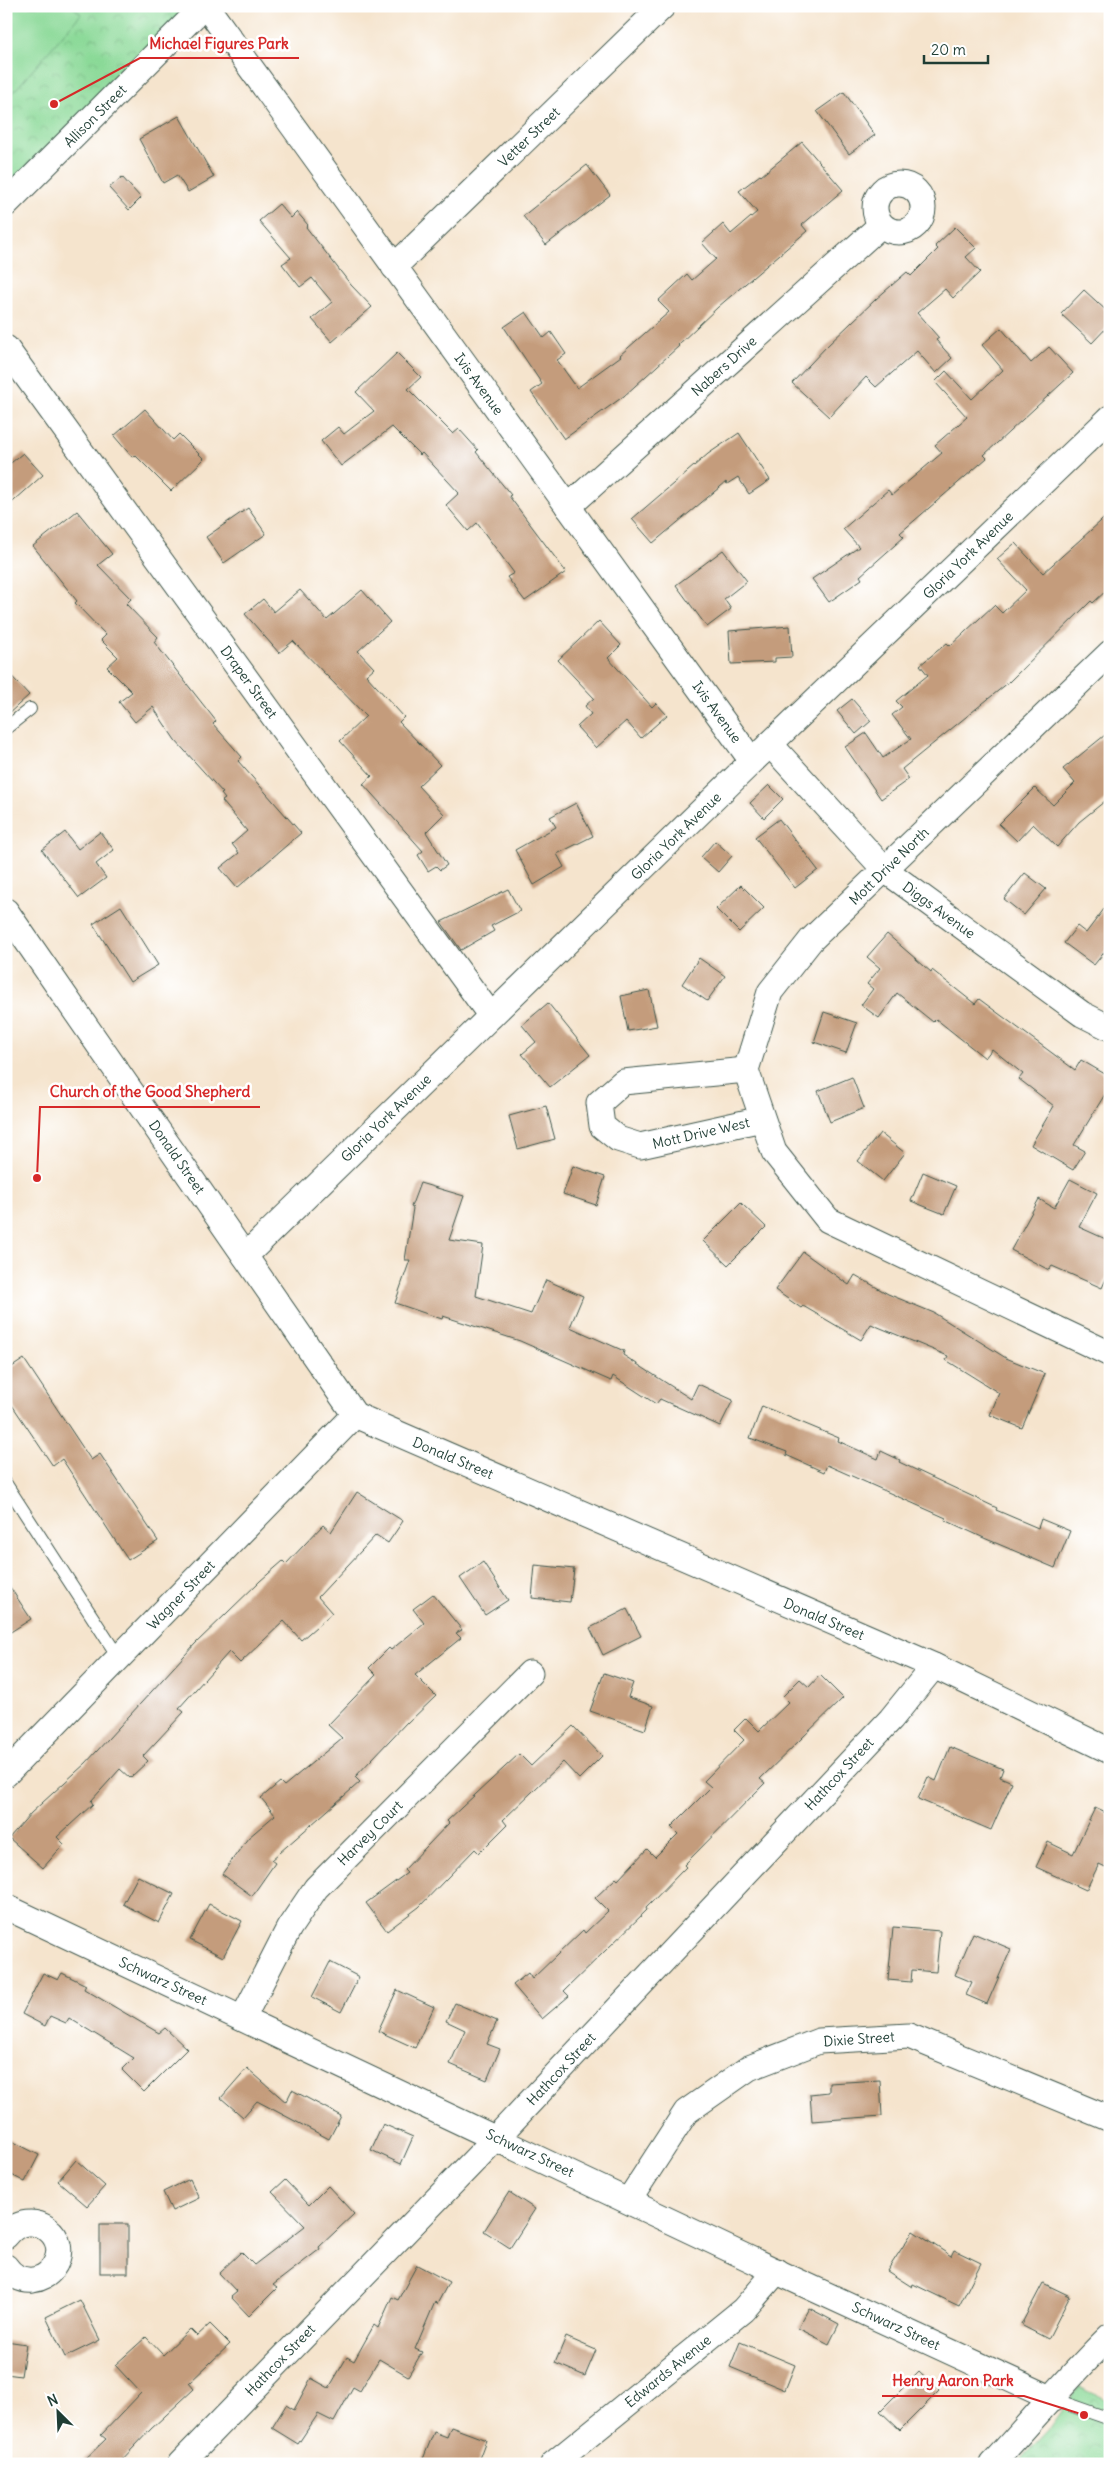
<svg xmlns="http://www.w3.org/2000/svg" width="1116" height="2470" font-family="Delius,sans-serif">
<defs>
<pattern id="park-crowns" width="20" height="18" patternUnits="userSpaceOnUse" patternTransform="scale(1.25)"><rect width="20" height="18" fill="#8ad997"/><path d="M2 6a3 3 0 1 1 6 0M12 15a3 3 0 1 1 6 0" fill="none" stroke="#77bb83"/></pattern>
</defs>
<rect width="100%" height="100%" fill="#fff"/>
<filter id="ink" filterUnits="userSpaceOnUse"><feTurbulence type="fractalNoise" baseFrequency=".02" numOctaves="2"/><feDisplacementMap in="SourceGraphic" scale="10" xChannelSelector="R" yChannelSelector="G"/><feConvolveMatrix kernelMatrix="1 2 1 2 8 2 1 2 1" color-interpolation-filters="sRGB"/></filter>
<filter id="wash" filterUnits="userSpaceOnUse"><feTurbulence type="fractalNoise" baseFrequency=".0096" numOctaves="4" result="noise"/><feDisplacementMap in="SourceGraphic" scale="20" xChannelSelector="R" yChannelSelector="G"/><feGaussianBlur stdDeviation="1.12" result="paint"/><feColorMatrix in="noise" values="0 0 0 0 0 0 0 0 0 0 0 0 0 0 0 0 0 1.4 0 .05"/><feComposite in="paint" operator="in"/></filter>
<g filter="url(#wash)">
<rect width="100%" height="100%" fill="#f5e4cd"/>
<!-- park -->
<g fill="url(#park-crowns)" stroke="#548b66">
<path d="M 6,6 L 198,6 L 6,201 Z"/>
<path d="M 1079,2387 L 1110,2401 L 1110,2464 L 1016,2464 L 1050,2428 Z"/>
</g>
<!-- pitch -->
<path fill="#8ad997" stroke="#548b66" d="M 6,6 L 72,6 L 81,14 L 6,101 Z"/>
<g id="blocks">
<!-- building -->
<g fill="#c49c7c">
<path d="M 844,92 L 875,135 L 849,154 L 817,111 Z"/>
<path d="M 179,116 L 214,177 L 188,192 L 177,175 L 163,183 L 139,139 Z"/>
<path d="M 802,142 L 843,190 L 802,225 L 807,231 L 718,307 L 678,345 L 679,346 L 624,396 L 564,439 L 531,392 L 542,384 L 504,327 L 526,312 L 544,338 L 551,332 L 566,354 L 557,360 L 577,388 L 621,356 L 620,355 L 669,312 L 658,301 L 687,274 L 692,280 L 716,259 L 702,243 L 723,224 L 731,234 L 757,212 L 739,191 L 760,175 L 761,176 Z"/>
<path d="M 587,165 L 610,195 L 546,245 L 523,216 Z"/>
<path d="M 122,177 L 141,198 L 129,210 L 109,188 Z"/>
<path d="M 279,204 L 291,218 L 297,212 L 308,225 L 306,227 L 351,285 L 372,307 L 332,342 L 312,319 L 332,302 L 312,278 L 300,287 L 282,264 L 291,258 L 259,221 Z"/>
<path d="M 955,227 L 976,248 L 966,257 L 980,272 L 953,298 L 945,289 L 917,313 L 939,338 L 936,340 L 952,358 L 936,373 L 917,351 L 876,387 L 866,377 L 829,417 L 792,383 L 827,346 L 876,299 L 907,272 L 911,276 L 938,249 L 935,246 Z"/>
<path d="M 1084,290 L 1110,314 L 1110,324 L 1092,343 L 1061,314 Z"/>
<path d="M 1001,328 L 1031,363 L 1049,347 L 1073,373 L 984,455 L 987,458 L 900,533 L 904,537 L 860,576 L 862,579 L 829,602 L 812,579 L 859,547 L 843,529 L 888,490 L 892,495 L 942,453 L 935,445 L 967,417 L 935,382 L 946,371 L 972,399 L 1003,370 L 982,345 Z"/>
<path d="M 397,353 L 421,377 L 408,389 L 453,434 L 459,429 L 478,450 L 476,452 L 511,495 L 509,496 L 566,572 L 525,601 L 507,577 L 514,573 L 477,523 L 468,531 L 446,505 L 459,493 L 422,453 L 420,455 L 392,427 L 341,466 L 321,441 L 338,427 L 344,434 L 374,411 L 356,392 Z"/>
<path d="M 145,409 L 173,440 L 179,434 L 204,459 L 171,491 L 135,455 L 132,457 L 114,436 Z"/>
<path d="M 739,433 L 770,480 L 749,494 L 738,477 L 727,484 L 726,482 L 653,543 L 632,519 L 708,454 Z"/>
<path d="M 23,453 L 43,475 L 6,508 L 6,467 Z"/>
<path d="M 248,508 L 266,534 L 224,563 L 206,537 Z"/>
<path d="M 77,511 L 112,554 L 98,565 L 131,599 L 126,604 L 158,637 L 154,642 L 216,721 L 213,724 L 242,757 L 238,761 L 301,833 L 237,888 L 220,868 L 239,853 L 232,844 L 247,831 L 222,801 L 225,799 L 221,794 L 223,793 L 175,740 L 153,707 L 135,722 L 119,702 L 132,692 L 107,667 L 118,657 L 101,640 L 106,635 L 75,603 L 77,601 L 33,546 Z"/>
<path d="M 1110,513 L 1110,587 L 1093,603 L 1091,601 L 1009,682 L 902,769 L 909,779 L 881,799 L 845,747 L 866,733 L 883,758 L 911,739 L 892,715 L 902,707 L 896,701 L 928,675 L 920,665 L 947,643 L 950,646 L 994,605 L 1002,613 L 1026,590 L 997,559 L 1015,543 L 1043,573 Z"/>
<path d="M 723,550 L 747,581 L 724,599 L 731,609 L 707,627 L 676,585 Z"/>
<path d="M 300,590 L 327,620 L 362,590 L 390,622 L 358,651 L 374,668 L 366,675 L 404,717 L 399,722 L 440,765 L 418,786 L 444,814 L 426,832 L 447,865 L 440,870 L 436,866 L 428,871 L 418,855 L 423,851 L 363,784 L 372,776 L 340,741 L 366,716 L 293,641 L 279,653 L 245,614 L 263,599 L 274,612 Z"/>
<path d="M 599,621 L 621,645 L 608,658 L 652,707 L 656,703 L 667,715 L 641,738 L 626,721 L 596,748 L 577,727 L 591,714 L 585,706 L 594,698 L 558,660 Z"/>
<path d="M 790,626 L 792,657 L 775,658 L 775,662 L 731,664 L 729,631 Z"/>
<path d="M 6,670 L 29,695 L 6,716 Z"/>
<path d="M 852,699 L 871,721 L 856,734 L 837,711 Z"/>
<path d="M 1110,731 L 1110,797 L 1079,822 L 1057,847 L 1033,824 L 1017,841 L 999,824 L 1035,788 L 1053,805 L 1075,783 L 1063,769 Z"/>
<path d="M 769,785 L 783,799 L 764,818 L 750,803 Z"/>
<path d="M 576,803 L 593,836 L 557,854 L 564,867 L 534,885 L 515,850 L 556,827 L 550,817 Z"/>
<path d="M 779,819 L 818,870 L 795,888 L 755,837 Z"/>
<path d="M 65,832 L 78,849 L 100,832 L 114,850 L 96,864 L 106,878 L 79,898 L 42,850 Z"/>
<path d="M 715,841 L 732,856 L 718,872 L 701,857 Z"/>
<path d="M 1025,873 L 1046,889 L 1024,915 L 1004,899 Z"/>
<path d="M 741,885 L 764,908 L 739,932 L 716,909 Z"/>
<path d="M 508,889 L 520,911 L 491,926 L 494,931 L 461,950 L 441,922 Z"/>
<path d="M 1110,901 L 1110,945 L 1094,965 L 1064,943 L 1077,926 L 1086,933 Z"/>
<path d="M 121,906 L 158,965 L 130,982 L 93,924 Z"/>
<path d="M 887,934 L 931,972 L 932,970 L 975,1004 L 979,999 L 1075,1070 L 1081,1060 L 1110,1077 L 1110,1086 L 1074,1145 L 1085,1151 L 1073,1170 L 1031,1145 L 1054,1106 L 1019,1079 L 1023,1074 L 992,1049 L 985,1058 L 936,1019 L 933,1022 L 897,993 L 879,1018 L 861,1005 L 873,989 L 867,984 L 880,968 L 867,957 Z"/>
<path d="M 699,958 L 725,976 L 707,1001 L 682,984 Z"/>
<path d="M 649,990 L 657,1026 L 628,1031 L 621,996 Z"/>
<path d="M 548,1003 L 590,1055 L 550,1087 L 522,1054 L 536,1042 L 522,1025 Z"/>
<path d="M 824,1012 L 857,1023 L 846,1053 L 814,1042 Z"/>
<path d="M 852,1077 L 864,1108 L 830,1122 L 818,1091 Z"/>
<path d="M 546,1106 L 555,1139 L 518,1149 L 509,1116 Z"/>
<path d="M 880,1133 L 905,1153 L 883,1181 L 858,1161 Z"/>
<path d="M 573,1166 L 605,1177 L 596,1205 L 563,1194 Z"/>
<path d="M 923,1172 L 956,1186 L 944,1214 L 911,1201 Z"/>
<path d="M 1070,1179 L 1097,1193 L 1079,1227 L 1110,1241 L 1110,1270 L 1102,1288 L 1052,1266 L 1049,1270 L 1011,1250 L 1039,1199 L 1054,1208 Z"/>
<path d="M 420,1183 L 464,1196 L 449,1240 L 483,1245 L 476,1296 L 531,1314 L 546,1280 L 583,1296 L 570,1327 L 624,1351 L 623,1355 L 691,1399 L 698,1384 L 733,1400 L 720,1426 L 660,1399 L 656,1404 L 613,1376 L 611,1381 L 520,1341 L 443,1316 L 442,1319 L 395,1303 L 410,1260 L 405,1260 L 413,1208 L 411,1207 Z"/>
<path d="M 741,1203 L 766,1227 L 728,1265 L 703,1241 Z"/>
<path d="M 803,1252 L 849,1285 L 855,1275 L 888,1294 L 934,1313 L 1006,1358 L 1045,1374 L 1022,1428 L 990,1415 L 999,1393 L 946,1360 L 948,1356 L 871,1324 L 861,1340 L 803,1306 L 801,1308 L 775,1290 Z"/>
<path d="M 24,1359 L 91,1460 L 100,1454 L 158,1541 L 128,1560 L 62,1459 L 53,1466 L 6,1396 L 6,1371 Z"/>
<path d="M 762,1406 L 839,1438 L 838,1441 L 878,1459 L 881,1451 L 900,1460 L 899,1462 L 997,1508 L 996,1510 L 1038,1528 L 1041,1519 L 1070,1531 L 1055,1568 L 984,1538 L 945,1520 L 946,1518 L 827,1465 L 824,1472 L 786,1455 L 787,1452 L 750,1438 Z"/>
<path d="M 357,1492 L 403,1521 L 388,1543 L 376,1535 L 318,1597 L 332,1613 L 301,1640 L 284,1621 L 240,1663 L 229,1652 L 179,1708 L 184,1712 L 143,1756 L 148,1761 L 130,1778 L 120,1769 L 91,1801 L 93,1804 L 57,1837 L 64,1844 L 43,1868 L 9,1838 L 31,1813 L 86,1763 L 195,1644 L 260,1581 L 283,1561 L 286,1564 L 323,1525 L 331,1532 Z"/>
<path d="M 483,1562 L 508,1600 L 485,1615 L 460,1578 Z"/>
<path d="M 535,1565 L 574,1569 L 570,1602 L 532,1598 Z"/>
<path d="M 6,1581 L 31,1619 L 6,1635 Z"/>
<path d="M 433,1594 L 462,1630 L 456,1633 L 461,1638 L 415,1675 L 436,1696 L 408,1723 L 407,1722 L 355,1777 L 360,1782 L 271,1860 L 275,1863 L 252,1896 L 222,1874 L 248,1838 L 275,1815 L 261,1798 L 280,1782 L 284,1786 L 342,1738 L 328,1725 L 376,1675 L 369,1668 L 389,1648 L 391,1650 L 424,1623 L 413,1609 Z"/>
<path d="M 627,1609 L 641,1636 L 603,1655 L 590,1628 Z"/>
<path d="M 604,1673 L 633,1683 L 628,1697 L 653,1706 L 645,1730 L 590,1711 Z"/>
<path d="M 820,1675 L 843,1698 L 760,1779 L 765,1783 L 684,1865 L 686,1867 L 646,1908 L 647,1910 L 564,1991 L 569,1996 L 542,2019 L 513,1985 L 528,1973 L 532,1979 L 583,1930 L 585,1933 L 608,1911 L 595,1898 L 616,1878 L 618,1880 L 647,1849 L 655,1857 L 678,1834 L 671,1827 L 711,1787 L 704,1781 L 744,1740 L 734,1730 L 746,1718 L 759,1731 L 789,1702 L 783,1696 L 800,1679 L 809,1687 Z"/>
<path d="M 573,1726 L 602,1756 L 579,1779 L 563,1762 L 503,1820 L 507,1825 L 479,1853 L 475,1849 L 419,1907 L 387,1931 L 366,1903 L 407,1873 L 404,1870 L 449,1823 L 447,1821 L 519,1754 L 531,1766 Z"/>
<path d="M 950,1747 L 1003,1769 L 1000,1777 L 1012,1782 L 991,1830 L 918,1799 L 928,1777 L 936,1781 Z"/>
<path d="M 1095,1808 L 1110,1815 L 1110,1869 L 1099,1864 L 1086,1890 L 1036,1867 L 1048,1842 L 1073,1854 Z"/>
<path d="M 138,1876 L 174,1894 L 159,1923 L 123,1904 Z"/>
<path d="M 209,1904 L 242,1921 L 223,1957 L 190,1940 Z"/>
<path d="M 893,1927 L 940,1931 L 936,1972 L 912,1970 L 911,1982 L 888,1980 Z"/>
<path d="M 973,1933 L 1011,1949 L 987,2004 L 966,1995 L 972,1982 L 955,1975 Z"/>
<path d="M 330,1962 L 359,1977 L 341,2012 L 312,1997 Z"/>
<path d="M 43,1973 L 58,1980 L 62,1973 L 86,1985 L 84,1989 L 159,2033 L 165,2028 L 187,2049 L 144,2092 L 122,2070 L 134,2058 L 69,2018 L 66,2023 L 50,2016 L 45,2026 L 22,2014 Z"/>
<path d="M 397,1990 L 434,2007 L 415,2048 L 378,2031 Z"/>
<path d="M 455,2003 L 497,2021 L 487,2044 L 500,2049 L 487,2080 L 450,2064 L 465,2030 L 446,2021 Z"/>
<path d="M 247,2068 L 286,2102 L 292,2090 L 341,2116 L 329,2139 L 257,2101 L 243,2117 L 221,2098 Z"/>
<path d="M 880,2080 L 882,2116 L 812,2121 L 810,2094 L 829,2092 L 829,2083 Z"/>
<path d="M 383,2124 L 413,2137 L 401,2164 L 371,2150 Z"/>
<path d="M 6,2138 L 39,2155 L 25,2182 L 6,2172 Z"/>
<path d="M 76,2160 L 105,2186 L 87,2206 L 58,2181 Z"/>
<path d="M 190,2179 L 199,2198 L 172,2211 L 163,2192 Z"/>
<path d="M 285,2180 L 309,2205 L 328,2186 L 354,2214 L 319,2247 L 320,2249 L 273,2285 L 277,2288 L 249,2316 L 231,2297 L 237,2292 L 219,2273 L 241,2252 L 254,2265 L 305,2226 L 272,2192 Z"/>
<path d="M 509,2192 L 535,2209 L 510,2248 L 484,2231 Z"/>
<rect x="100" y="2224" width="28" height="49"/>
<path d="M 913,2231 L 951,2256 L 954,2250 L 981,2263 L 959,2306 L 913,2284 L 912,2287 L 887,2271 Z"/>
<path d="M 417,2265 L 449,2282 L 437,2304 L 435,2302 L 415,2349 L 422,2352 L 408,2376 L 379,2359 L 360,2391 L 353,2387 L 334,2422 L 318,2414 L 298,2444 L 272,2428 L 286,2405 L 294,2410 L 311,2378 L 329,2388 L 347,2357 L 354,2361 L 374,2325 L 378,2328 L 392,2297 L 398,2300 Z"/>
<path d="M 1043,2283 L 1070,2296 L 1048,2339 L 1021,2325 Z"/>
<path d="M 80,2300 L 100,2340 L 65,2357 L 46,2317 Z"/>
<path d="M 809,2308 L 839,2324 L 829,2344 L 798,2328 Z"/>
<path d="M 210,2324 L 230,2344 L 189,2383 L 194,2389 L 151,2429 L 118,2464 L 80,2464 L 106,2439 L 101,2435 L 141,2393 L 115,2365 L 146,2337 L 163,2355 L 190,2329 L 197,2336 Z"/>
<path d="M 566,2337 L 596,2350 L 585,2376 L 555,2363 Z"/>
<path d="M 6,2341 L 26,2344 L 21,2376 L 6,2374 Z"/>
<path d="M 740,2342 L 795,2365 L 785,2390 L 730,2367 Z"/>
<path d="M 919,2372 L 939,2391 L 900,2430 L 880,2411 Z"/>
<path d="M 451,2427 L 486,2440 L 477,2464 L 436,2464 L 423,2459 L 434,2432 L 447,2437 Z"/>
</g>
</g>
</g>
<g filter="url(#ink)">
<use href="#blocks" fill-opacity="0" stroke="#3f564b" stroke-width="1"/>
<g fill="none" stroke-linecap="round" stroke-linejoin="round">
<!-- service casing -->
<g stroke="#3f564b" stroke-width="14">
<g id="service">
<path d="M 6,728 L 30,709"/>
<path d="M 6,1484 L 119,1658"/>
<path d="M 1053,2399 L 1110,2419"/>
</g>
</g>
<!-- minor casing -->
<g stroke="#3f564b" stroke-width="27">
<g id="minor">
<path d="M 206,6 L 752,761"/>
<circle cx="899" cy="208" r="24"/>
<path d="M 6,204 L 204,6"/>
<path d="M 394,267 L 663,6"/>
<path d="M 6,348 L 491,1016"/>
<path d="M 568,507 L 881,225"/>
<path d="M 1110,653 L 811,940 L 770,992 L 746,1070 L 774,1152 L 828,1220 L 1110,1354"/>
<path d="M 770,744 L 885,870 L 1082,1014 L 1110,1028"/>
<path d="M 6,911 L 355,1415 L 934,1666 L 1110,1751"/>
<path d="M 746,1070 L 623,1082 L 599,1103 L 602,1126 L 618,1139 L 640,1146 L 762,1119"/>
<path d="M 245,1256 L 770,744 L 1110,418"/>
<path d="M 6,1774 L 355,1415"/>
<path d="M 6,1907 L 786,2276 L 1053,2399"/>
<path d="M 243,2018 L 289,1928 L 316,1888 L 530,1673"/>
<path d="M 629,2200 L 686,2112 L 749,2068 L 819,2041 L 909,2036 L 1110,2119"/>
<path d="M 6,2236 C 30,2204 76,2237 52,2269 C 48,2275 40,2279 33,2280 C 22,2281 12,2276 6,2267"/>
<path d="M 180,2464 L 497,2137 L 891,1719 L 934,1666"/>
<path d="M 553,2464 L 743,2310 L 777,2271"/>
<path d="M 992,2464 C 1032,2421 1068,2377 1110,2336"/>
</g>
</g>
<!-- service -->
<use href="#service" stroke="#fff" stroke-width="12"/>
<!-- minor -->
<use href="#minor" stroke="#fff" stroke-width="25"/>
</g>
</g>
<g text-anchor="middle" stroke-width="5" stroke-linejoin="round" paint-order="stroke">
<!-- street labels -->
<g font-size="14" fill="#1f3d34" stroke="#fff">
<text transform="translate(95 116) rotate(-45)" y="5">Allison Street</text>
<text transform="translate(529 137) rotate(-44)" y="5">Vetter Street</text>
<text transform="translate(724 366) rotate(-42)" y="5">Nabers Drive</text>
<text transform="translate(479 384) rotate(54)" y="5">Ivis Avenue</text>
<text transform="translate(968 555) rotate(-44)" y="5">Gloria York Avenue</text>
<text transform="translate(249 682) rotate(54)" y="5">Draper Street</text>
<text transform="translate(717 712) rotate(54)" y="5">Ivis Avenue</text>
<text transform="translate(676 836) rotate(-44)" y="5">Gloria York Avenue</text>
<text transform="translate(889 866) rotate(-44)" y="5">Mott Drive North</text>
<text transform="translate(939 910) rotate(36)" y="5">Diggs Avenue</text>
<text transform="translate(386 1118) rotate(-44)" y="5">Gloria York Avenue</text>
<text transform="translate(701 1133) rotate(-13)" y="5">Mott Drive West</text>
<text transform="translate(177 1157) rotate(55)" y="5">Donald Street</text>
<text transform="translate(453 1458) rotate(23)" y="5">Donald Street</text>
<text transform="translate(181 1595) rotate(-46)" y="5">Wagner Street</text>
<text transform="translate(824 1619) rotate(23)" y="5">Donald Street</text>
<text transform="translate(839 1774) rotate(-47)" y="5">Hathcox Street</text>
<text transform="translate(370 1833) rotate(-45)" y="5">Harvey Court</text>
<text transform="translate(163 1981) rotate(25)" y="5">Schwarz Street</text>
<text transform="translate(859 2039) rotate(-4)" y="5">Dixie Street</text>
<text transform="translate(561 2069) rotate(-47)" y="5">Hathcox Street</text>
<text transform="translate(530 2153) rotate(25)" y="5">Schwarz Street</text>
<text transform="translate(896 2326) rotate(25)" y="5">Schwarz Street</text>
<text transform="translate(280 2360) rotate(-46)" y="5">Hathcox Street</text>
<text transform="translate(668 2371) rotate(-39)" y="5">Edwards Avenue</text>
</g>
</g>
<!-- callouts -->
<path fill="none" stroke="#d62828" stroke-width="2" d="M54 104L140 58H299M37 1178L40 1107H260M1084 2415L1024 2396H882"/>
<g fill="#d62828" stroke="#fff" stroke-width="2">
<circle cx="54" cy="104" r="5"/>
<circle cx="37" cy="1178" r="5"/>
<circle cx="1084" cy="2415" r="5"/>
</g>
<g font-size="15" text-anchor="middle" font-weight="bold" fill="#d62828" stroke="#fff" stroke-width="5" stroke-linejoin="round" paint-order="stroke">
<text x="219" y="49">Michael Figures Park</text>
<text x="150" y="1097">Church of the Good Shepherd</text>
<text x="953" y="2386">Henry Aaron Park</text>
</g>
<!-- margin -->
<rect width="1116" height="2470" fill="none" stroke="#fff" stroke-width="25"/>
<!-- north arrow -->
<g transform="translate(58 2412) rotate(336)" stroke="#ffffff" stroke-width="4" paint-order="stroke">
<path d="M0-4L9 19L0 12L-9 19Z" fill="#1f3d34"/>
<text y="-8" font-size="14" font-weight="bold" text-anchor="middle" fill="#1f3d34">N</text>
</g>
<!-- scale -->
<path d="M924 55v8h64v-8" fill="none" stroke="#1f3d34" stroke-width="2.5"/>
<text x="931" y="55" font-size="15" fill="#1f3d34" stroke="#ffffff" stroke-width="4" paint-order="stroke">20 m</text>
</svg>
